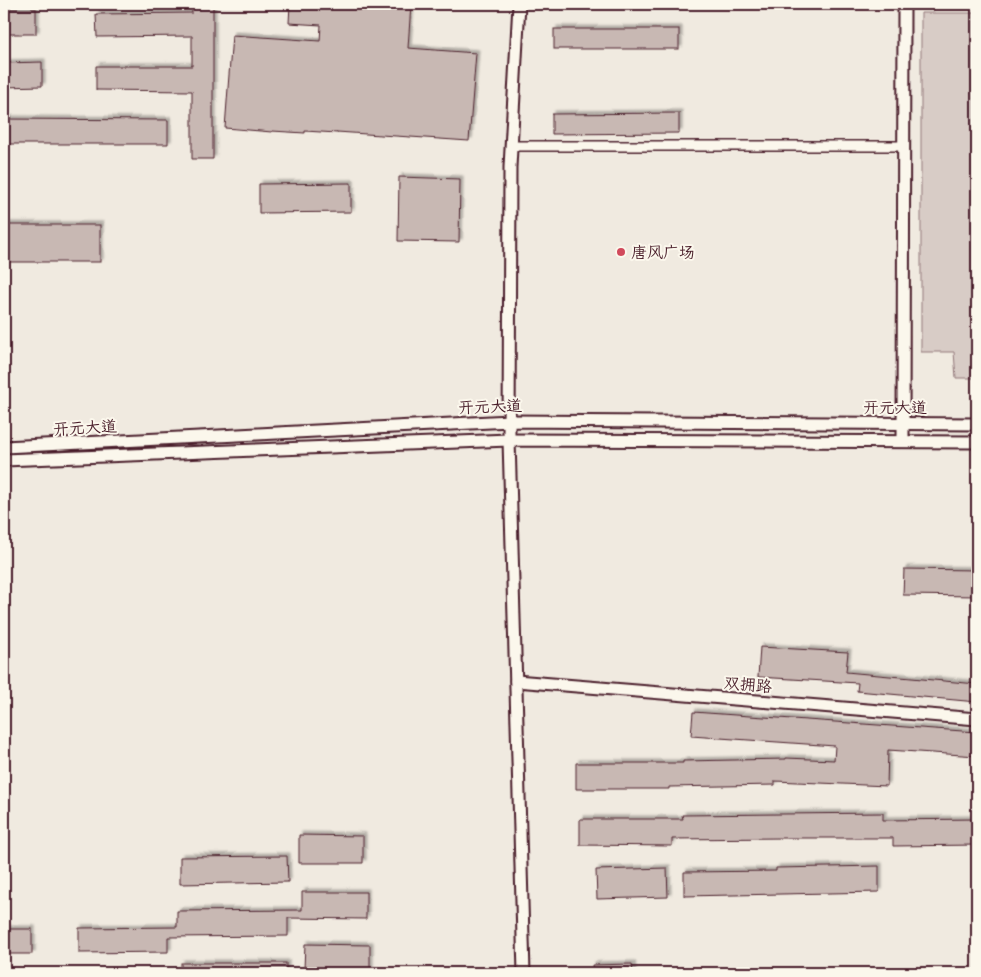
<svg xmlns="http://www.w3.org/2000/svg" width="981" height="977" font-family="Kalam,'LXGW WenKai TC',sans-serif">
<defs>
<filter id="shadow"><feDropShadow dx="3" dy="-3" stdDeviation="1" flood-color="#0004"/></filter>
</defs>
<rect width="100%" height="100%" fill="#f0eae0"/>
<filter id="ink" filterUnits="userSpaceOnUse"><feTurbulence type="fractalNoise" baseFrequency=".02" numOctaves="2"/><feDisplacementMap in="SourceGraphic" scale="10" xChannelSelector="R" yChannelSelector="G"/><feConvolveMatrix kernelMatrix="1 2 1 2 8 2 1 2 1" color-interpolation-filters="sRGB"/></filter>
<g filter="url(#ink)">
<!-- green -->
<path fill="#d8ccc6" stroke="#917678" d="M 921,13 L 977,13 L 977,378 L 956,378 L 954,352 L 921,352 Z"/>
<!-- building -->
<g fill="#c8b8b3" stroke="#4a1f2b" filter="url(#shadow)">
<path d="M 192,4 L 213,4 L 213,159 L 192,159 L 192,91 L 96,90 L 96,66 L 192,66 L 192,36 L 97,37 L 96,14 L 192,13 Z"/>
<path d="M 290,4 L 411,4 L 408,48 L 476,53 L 469,141 L 337,132 L 337,133 L 305,131 L 305,133 L 272,131 L 272,132 L 225,128 L 232,35 L 320,41 L 321,25 L 289,23 Z"/>
<rect x="4" y="9" width="32" height="25"/>
<rect x="554" y="29" width="125" height="20"/>
<path d="M 42,62 L 42,86 L 4,87 L 4,63 Z"/>
<path d="M 679,113 L 679,133 L 552,134 L 552,114 Z"/>
<path d="M 4,119 L 168,120 L 168,144 L 4,144 Z"/>
<path d="M 399,177 L 460,179 L 459,242 L 398,241 Z"/>
<path d="M 351,183 L 351,212 L 259,213 L 259,184 Z"/>
<rect x="4" y="225" width="96" height="37"/>
<path d="M 904,569 L 977,570 L 977,596 L 903,595 Z"/>
<path d="M 760,647 L 848,652 L 846,672 L 977,684 L 977,702 L 857,691 L 858,683 L 758,677 Z"/>
<path d="M 693,712 L 977,732 L 977,756 L 888,750 L 887,786 L 775,781 L 775,785 L 669,787 L 669,789 L 576,789 L 576,763 L 683,763 L 683,761 L 786,759 L 786,758 L 834,760 L 835,746 L 691,736 Z"/>
<path d="M 883,813 L 883,820 L 977,819 L 977,845 L 893,846 L 893,838 L 783,838 L 672,839 L 672,846 L 580,845 L 580,819 L 683,819 L 682,815 Z"/>
<path d="M 299,835 L 363,836 L 363,863 L 299,863 Z"/>
<path d="M 287,856 L 288,882 L 180,884 L 180,857 Z"/>
<path d="M 879,866 L 879,892 L 684,896 L 684,872 L 776,871 L 776,868 Z"/>
<path d="M 667,868 L 668,897 L 597,899 L 596,870 Z"/>
<path d="M 302,892 L 366,892 L 366,919 L 288,918 L 288,936 L 168,937 L 168,952 L 79,953 L 79,928 L 177,927 L 177,911 L 302,910 Z"/>
<rect x="4" y="929" width="28" height="25"/>
<path d="M 305,944 L 370,945 L 370,971 L 304,969 Z"/>
<rect x="181" y="963" width="105" height="10"/>
<path d="M 632,964 L 633,973 L 593,973 L 592,965 Z"/>
</g>
<g fill="none" stroke-linecap="round" stroke-linejoin="round">
<!-- street casing -->
<g stroke="#4a1f2b" stroke-width="12">
<path id="street" d="M 511,146 L 904,146"/>
</g>
<!-- secondary casing -->
<g stroke="#4a1f2b" stroke-width="15">
<g id="secondary">
<path d="M 519,4 L 510,167 L 509,440 L 524,973"/>
<path d="M 903,441 L 904,4"/>
<path d="M 4,447 L 510,421 L 977,424"/>
<path d="M 4,460 L 509,440 L 977,442"/>
<path d="M 516,681 L 977,719"/>
</g>
</g>
<!-- street -->
<use href="#street" stroke="#fbf7ec" stroke-width="9"/>
<!-- secondary -->
<use href="#secondary" stroke="#fbf7ec" stroke-width="11"/>
</g>
</g>
<!-- markers -->
<circle fill="#d1495b" stroke="#fbf7ec" stroke-width="2" cx="621" cy="252" r="5"/>
<g text-anchor="middle" stroke-width="4" stroke-linejoin="round" paint-order="stroke">
<!-- poi labels -->
<g font-size="16" fill="#4a1f2b" stroke="#fbf7ec" text-anchor="start">
<text x="631" y="258">唐风广场</text>
</g>
<!-- street labels -->
<g font-size="16" fill="#4a1f2b" stroke="#fbf7ec">
<text transform="translate(490 406) rotate(-2)" y="6">开元大道</text>
<text x="895" y="413">开元大道</text>
<text transform="translate(85 427) rotate(-3)" y="6">开元大道</text>
<text transform="translate(748 684) rotate(5)" y="6">双拥路</text>
</g>
</g>
<!-- margin -->
<rect width="981" height="977" fill="none" stroke="#fbf7ec" stroke-width="20"/>
<rect x="10" y="10" width="961" height="957" fill="none" stroke="#4a1f2b" stroke-width="2" filter="url(#ink)"/>
</svg>
